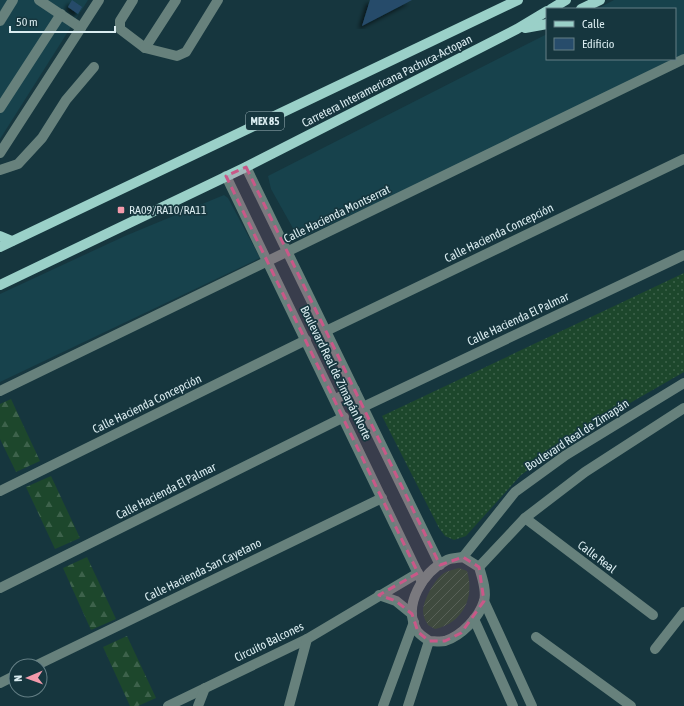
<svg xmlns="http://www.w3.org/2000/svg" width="684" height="706" font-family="'Asap Condensed',sans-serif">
<defs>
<pattern id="grass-dots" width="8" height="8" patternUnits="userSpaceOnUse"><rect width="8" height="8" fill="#1d472c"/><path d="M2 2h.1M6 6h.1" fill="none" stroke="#3d624b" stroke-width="1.8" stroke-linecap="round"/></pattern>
<pattern id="forest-firs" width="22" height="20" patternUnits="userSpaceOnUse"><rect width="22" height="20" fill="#1d472c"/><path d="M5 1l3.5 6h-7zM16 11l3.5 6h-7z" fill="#3d624b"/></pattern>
<pattern id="garden-furrows" width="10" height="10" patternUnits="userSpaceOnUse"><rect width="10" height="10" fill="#1d472c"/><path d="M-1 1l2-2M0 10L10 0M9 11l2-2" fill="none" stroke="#3d624b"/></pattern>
<filter id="shadow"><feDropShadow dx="-3.5" dy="3.5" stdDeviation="2" flood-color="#0009"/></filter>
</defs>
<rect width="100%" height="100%" fill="#16363e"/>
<!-- built -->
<g fill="#17424c">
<path d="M 0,0 L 88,0 L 0,139 Z"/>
<path d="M 614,0 L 684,0 L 684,60 L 299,239 L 271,189 L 268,176 L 547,34 L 547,59 L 675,59 L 675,9 L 597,9 Z"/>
<path d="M 224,195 L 228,198 L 260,258 L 0,382 L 0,294 L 125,236 Z"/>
</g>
<!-- grass -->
<path fill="url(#grass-dots)" d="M 684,273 L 684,372 L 590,426 L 521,475 L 466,536 L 454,540 L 445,536 L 439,528 L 382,416 Z"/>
<!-- forest -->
<g fill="url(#forest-firs)">
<path d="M 11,399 L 40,461 L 16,472 L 0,439 L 0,404 Z"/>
<path d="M 51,476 L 80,538 L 55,549 L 26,487 Z"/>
<path d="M 87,557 L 116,619 L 91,630 L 63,568 Z"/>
<path d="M 127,636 L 156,698 L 138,706 L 130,706 L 103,647 Z"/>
</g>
<!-- garden -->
<path fill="url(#garden-furrows)" d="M 459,568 L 467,571 C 475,597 463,623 435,629 L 428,625 C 425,620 423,616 423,610 C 424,599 434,580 444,573 C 448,571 454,569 459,568 Z"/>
<!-- building -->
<g fill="#274c6b" filter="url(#shadow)">
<path d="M 72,0 L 82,7 L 78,14 L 68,7 Z"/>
<path d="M 370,0 L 412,0 L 362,26 Z"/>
</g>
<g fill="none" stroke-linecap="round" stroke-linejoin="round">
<!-- minor -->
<g stroke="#67817c" stroke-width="10">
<path d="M 39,0 L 81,28"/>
<path d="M 133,0 L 120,21 L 120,29 L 145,48 L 177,56 L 186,52 L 218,0"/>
<path d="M 0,21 L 13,0"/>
<path d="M 145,48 L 176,0"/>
<path d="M 0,108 L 61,14"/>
<path d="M 0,153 L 99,0"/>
<path d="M 246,167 L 440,565"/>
<path d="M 0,170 L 18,164 L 42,138 L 66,100 L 94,67"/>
<path d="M 226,176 L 422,582"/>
<path d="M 326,331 L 684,159"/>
<path d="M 0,391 L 684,59"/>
<path d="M 335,399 L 355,390"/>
<path d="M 363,407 L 684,255"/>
<path d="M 0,491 L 306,340"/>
<path d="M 525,518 L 653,615"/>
<path d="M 463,557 L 515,492 L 566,455 L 684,383"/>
<path d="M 463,557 L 479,567 C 482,577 487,591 484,601 C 479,618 461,636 445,641 C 440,642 434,641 429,641 C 425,638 420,635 417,631 C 402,605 423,572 447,560 C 452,558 458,558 463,557 Z"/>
<path d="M 479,567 L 525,518 L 585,472 L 684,408"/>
<path d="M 0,588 L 344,417"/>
<path d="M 379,595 L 396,601 L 412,614"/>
<path d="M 484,601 L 532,706"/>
<path d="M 474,619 L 513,706"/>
<path d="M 536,637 L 631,706"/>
<path d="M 655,649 L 684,612"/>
<path d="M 35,666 L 382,498"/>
<path d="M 0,683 L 16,675"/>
<path d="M 168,706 L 307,639 L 418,573"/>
<path d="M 198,706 L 205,688"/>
<path d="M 289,706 L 307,639"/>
<path d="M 383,706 L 414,622"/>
<path d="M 408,706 L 429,641"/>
</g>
<!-- major -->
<g stroke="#9ad0c8" stroke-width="10">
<path d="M 551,9 L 566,0"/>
<path d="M 581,9 L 600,0"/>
<path d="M 525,28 L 547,24"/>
<path d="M 0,236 L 12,241"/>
<path d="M 0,247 L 518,0"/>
<path d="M 0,285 L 246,167 L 517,29 L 547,11"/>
</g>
</g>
<!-- marked area -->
<path fill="#c95888" fill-opacity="0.2" stroke="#c95888" stroke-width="3" stroke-dasharray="8 5" stroke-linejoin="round" d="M 246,167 L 440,565 L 463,557 L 479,567 L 484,601 L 461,633 L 445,641 L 429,641 L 418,632 L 412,614 L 396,601 L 379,595 L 418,573 L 226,176 Z"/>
<!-- markers -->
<rect fill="#f39aab" stroke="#16363e" stroke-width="1.5" x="117" y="206" width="8" height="8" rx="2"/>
<g text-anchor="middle" stroke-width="3.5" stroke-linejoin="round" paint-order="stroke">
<!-- shield labels -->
<rect fill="#16363e" stroke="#9fb5bb" stroke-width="1" x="246" y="112" width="38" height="18" rx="3"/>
<g font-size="11" font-weight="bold" fill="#daecf0">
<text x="265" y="125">MEX 85</text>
</g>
<!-- street labels -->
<g font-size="12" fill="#daecf0" stroke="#16363e">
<text transform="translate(387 81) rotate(-27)" y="4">Carretera Interamericana Pachuca-Actopan</text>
<text transform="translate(337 214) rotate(-26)" y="4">Calle Hacienda Montserrat</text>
<text transform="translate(499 233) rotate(-26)" y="4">Calle Hacienda Concepción</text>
<text transform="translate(518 319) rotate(-25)" y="4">Calle Hacienda El Palmar</text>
<text transform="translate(336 373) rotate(64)" y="4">Boulevard Real de Zimapán Norte</text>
<text transform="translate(147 404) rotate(-26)" y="4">Calle Hacienda Concepción</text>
<text transform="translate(577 435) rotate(-33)" y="4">Boulevard Real de Zimapán</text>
<text transform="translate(166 491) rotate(-27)" y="4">Calle Hacienda El Palmar</text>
<text transform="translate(597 557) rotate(37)" y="4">Calle Real</text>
<text transform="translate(203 570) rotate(-26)" y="4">Calle Hacienda San Cayetano</text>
<text transform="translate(269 642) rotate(-26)" y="4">Circuito Balcones</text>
</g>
<!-- poi labels -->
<g font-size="12" fill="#daecf0" stroke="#16363e" text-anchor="start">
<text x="129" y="214">RA09/RA10/RA11</text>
</g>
</g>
<!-- legend -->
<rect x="546" y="8" width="130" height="52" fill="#16363e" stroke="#647f85"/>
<rect x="554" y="21" width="20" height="6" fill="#9ad0c8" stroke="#647f85"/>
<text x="582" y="28" font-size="12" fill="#daecf0">Calle</text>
<rect x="554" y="38" width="20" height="12" fill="#274c6b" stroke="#647f85"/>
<text x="582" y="48" font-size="12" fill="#daecf0">Edificio</text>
<!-- north arrow -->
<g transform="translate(28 678) rotate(268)"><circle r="19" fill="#16363e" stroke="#647f85"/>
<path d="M0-3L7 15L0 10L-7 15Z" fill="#f39aab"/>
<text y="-6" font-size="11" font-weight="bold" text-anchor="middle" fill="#daecf0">N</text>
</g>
<!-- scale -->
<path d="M10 26v6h105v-6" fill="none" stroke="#daecf0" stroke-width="2"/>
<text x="16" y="26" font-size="12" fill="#daecf0" stroke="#16363e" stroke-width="3" paint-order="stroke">50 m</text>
</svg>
